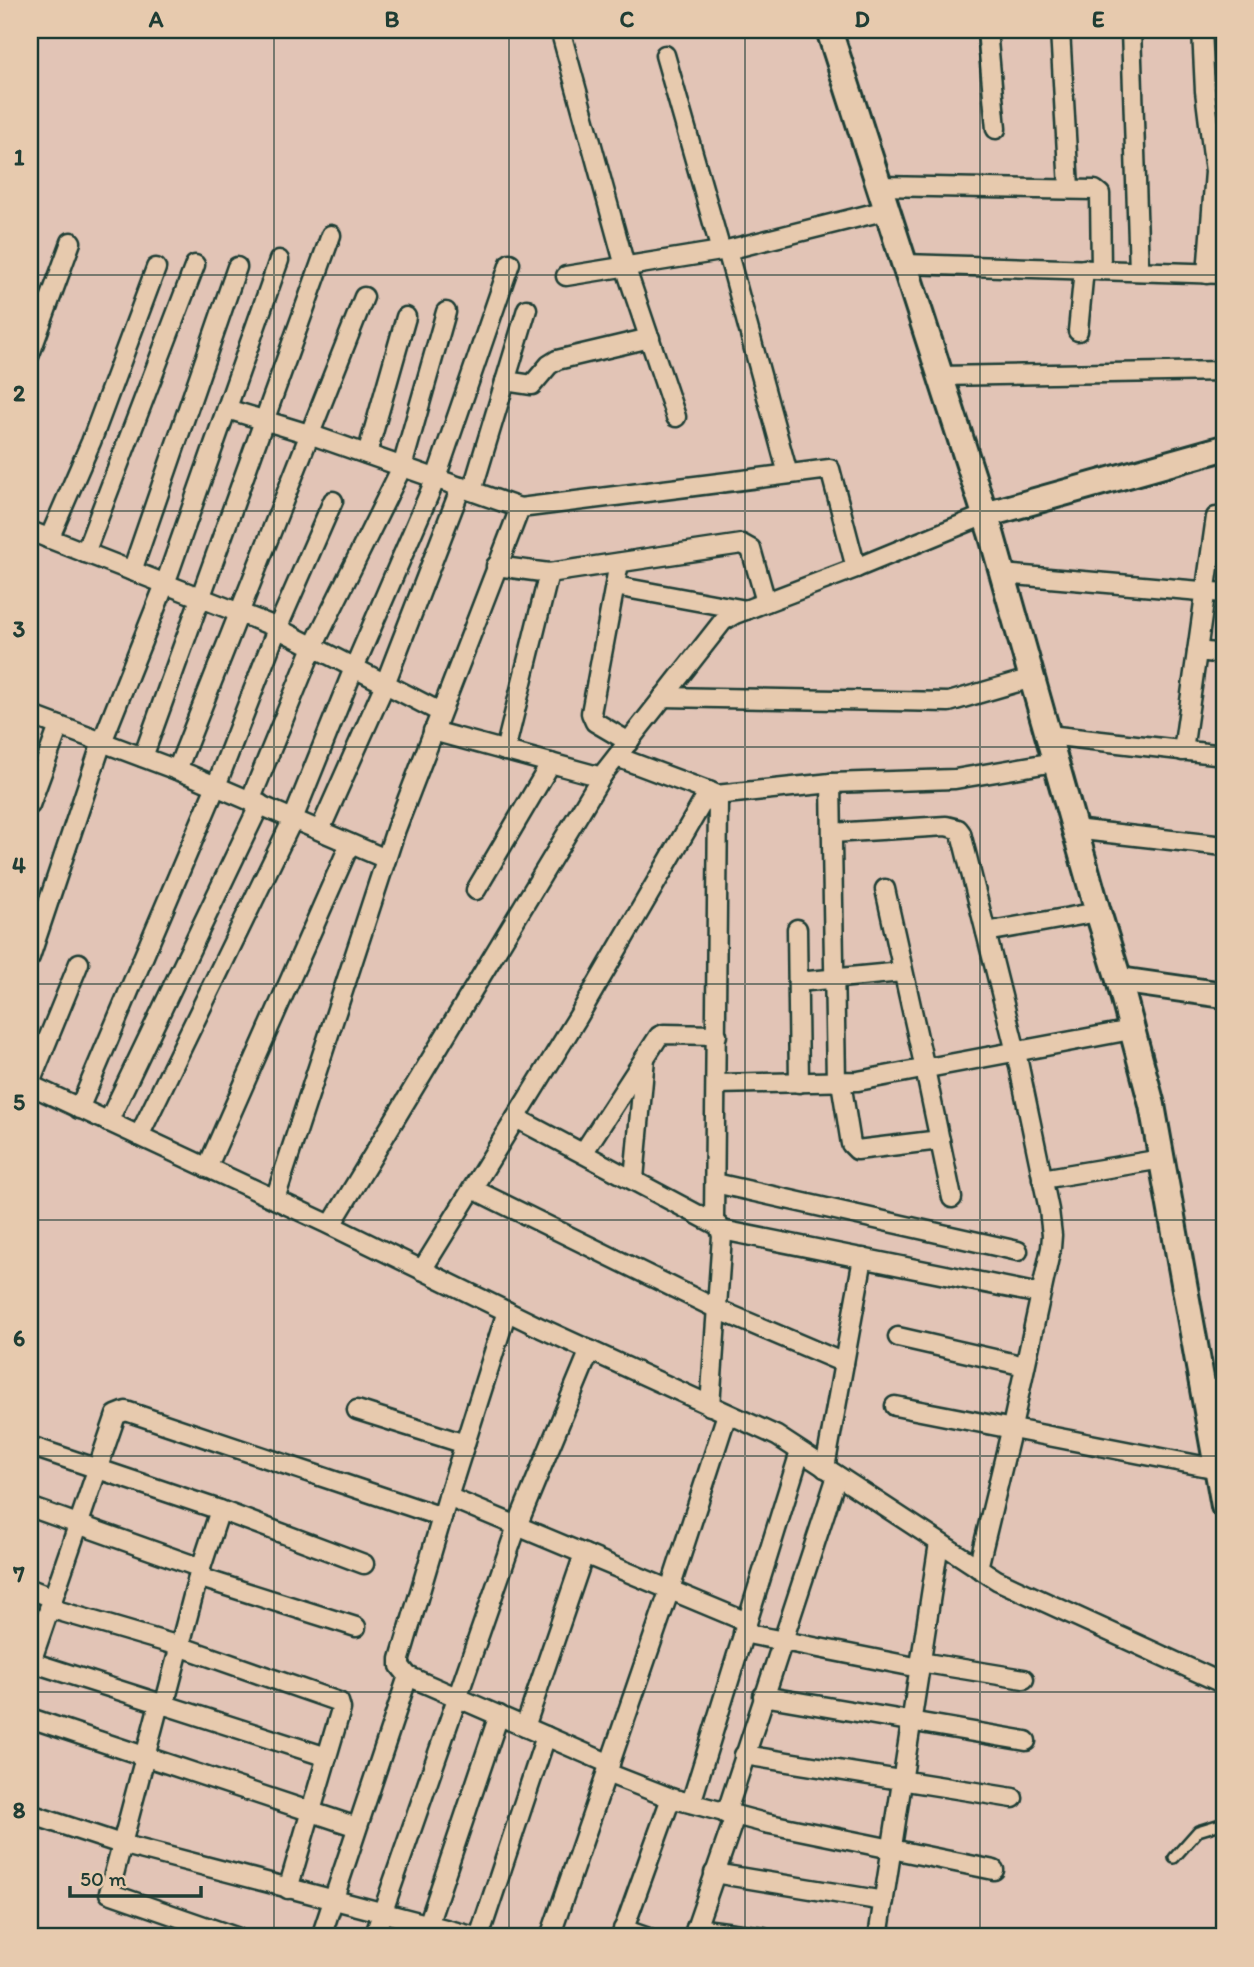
<svg xmlns="http://www.w3.org/2000/svg" width="1254" height="1967" font-family="Itim,sans-serif">
<rect width="100%" height="100%" fill="#e2c4b6"/>
<filter id="ink" filterUnits="userSpaceOnUse"><feTurbulence type="fractalNoise" baseFrequency=".0143" numOctaves="2"/><feDisplacementMap in="SourceGraphic" scale="14" xChannelSelector="R" yChannelSelector="G"/><feConvolveMatrix kernelMatrix="1 2 1 2 8 2 1 2 1" color-interpolation-filters="sRGB"/></filter>
<g filter="url(#ink)">
<g fill="none" stroke-linecap="round" stroke-linejoin="round">
<!-- lane casing -->
<g stroke="#1f3d34" stroke-width="14">
<path id="lane" d="M 1174,1858 L 1198,1831 L 1224,1823"/>
</g>
<!-- street casing -->
<g stroke="#1f3d34" stroke-width="23">
<g id="street">
<path d="M 987,30 L 996,129"/>
<path d="M 1060,30 L 1069,188"/>
<path d="M 1131,30 L 1139,271"/>
<path d="M 1202,30 L 1205,91 L 1215,172 L 1207,274"/>
<path d="M 561,33 L 625,266 L 676,417"/>
<path d="M 665,55 L 721,251"/>
<path d="M 879,186 L 1095,190 L 1100,194 L 1101,270"/>
<path d="M 727,250 L 788,474"/>
<path d="M 904,264 L 1224,274"/>
<path d="M 566,276 L 727,250 L 887,210"/>
<path d="M 1078,331 L 1084,269"/>
<path d="M 30,354 L 71,242"/>
<path d="M 940,376 L 1224,371"/>
<path d="M 505,381 L 532,385 L 549,365 L 557,360 L 650,338"/>
<path d="M 227,409 L 309,434 L 520,508"/>
<path d="M 367,454 L 406,317"/>
<path d="M 472,491 L 527,309"/>
<path d="M 30,531 L 273,626 L 440,712"/>
<path d="M 49,539 L 91,442 L 156,268"/>
<path d="M 85,553 L 195,265"/>
<path d="M 619,563 L 591,713 L 595,722 L 629,742"/>
<path d="M 496,566 L 549,573 L 742,544 L 751,549 L 766,602"/>
<path d="M 132,571 L 237,267"/>
<path d="M 1002,574 L 1224,593"/>
<path d="M 615,586 L 746,610"/>
<path d="M 1197,651 L 1224,654"/>
<path d="M 663,697 L 949,702 L 1032,678"/>
<path d="M 30,715 L 190,775 L 386,859"/>
<path d="M 433,731 L 598,776 L 603,774 L 723,621 L 735,614 L 856,568"/>
<path d="M 1048,735 L 1224,755"/>
<path d="M 505,751 L 549,573"/>
<path d="M 1183,751 L 1216,517"/>
<path d="M 143,757 L 331,235"/>
<path d="M 617,757 L 713,793 L 718,800 L 714,1221"/>
<path d="M 177,770 L 364,297"/>
<path d="M 831,783 L 836,1082"/>
<path d="M 716,795 L 831,783 L 955,779 L 1055,762"/>
<path d="M 250,801 L 313,647 L 402,467 L 446,312"/>
<path d="M 30,805 L 59,726"/>
<path d="M 1074,829 L 1224,846"/>
<path d="M 320,830 L 385,684 L 461,487"/>
<path d="M 832,833 L 946,826 L 958,829 L 961,833 L 1016,1052 L 1049,1210 L 1052,1235 L 1051,1248 L 1012,1427 L 978,1568"/>
<path d="M 885,889 L 925,1069 L 952,1198"/>
<path d="M 476,890 L 551,763"/>
<path d="M 797,929 L 799,1083"/>
<path d="M 986,932 L 1098,912"/>
<path d="M 30,957 L 102,742 L 165,584 L 279,260"/>
<path d="M 798,982 L 902,972"/>
<path d="M 841,1082 L 851,1144 L 857,1150 L 940,1140"/>
<path d="M 30,1083 L 79,963"/>
<path d="M 717,1084 L 858,1081 L 1131,1030"/>
<path d="M 30,1085 L 326,1223 L 541,1328 L 777,1436 L 997,1580 L 1224,1684"/>
<path d="M 79,1109 L 216,786 L 277,629 L 333,501"/>
<path d="M 516,1118 L 719,1226 L 722,1236 L 710,1406"/>
<path d="M 108,1122 L 260,804"/>
<path d="M 139,1136 L 293,819 L 354,668 L 436,478 L 510,263"/>
<path d="M 583,1153 L 659,1036 L 664,1034 L 717,1035"/>
<path d="M 207,1168 L 350,844"/>
<path d="M 634,1179 L 645,1058"/>
<path d="M 1042,1179 L 1162,1159"/>
<path d="M 715,1183 L 1018,1251"/>
<path d="M 473,1189 L 717,1309 L 844,1363"/>
<path d="M 275,1199 L 396,829 L 520,508 L 830,469 L 856,568 L 985,515"/>
<path d="M 331,1225 L 603,774"/>
<path d="M 722,1230 L 1040,1294"/>
<path d="M 422,1270 L 578,1017 L 709,791"/>
<path d="M 507,1311 L 448,1497 L 400,1659 L 400,1666 L 408,1676 L 610,1764"/>
<path d="M 898,1337 L 1025,1366"/>
<path d="M 1203,1389 L 1224,1389"/>
<path d="M 895,1406 L 1218,1469"/>
<path d="M 357,1410 L 465,1444"/>
<path d="M 30,1446 L 220,1510 L 364,1564"/>
<path d="M 825,1468 L 863,1258"/>
<path d="M 448,1497 L 747,1622"/>
<path d="M 30,1507 L 201,1568"/>
<path d="M 198,1577 L 356,1627"/>
<path d="M 30,1589 L 53,1598"/>
<path d="M 49,1608 L 179,1646 L 339,1702 L 341,1709 L 288,1889"/>
<path d="M 743,1633 L 920,1668"/>
<path d="M 31,1662 L 327,1757"/>
<path d="M 920,1662 L 1024,1679"/>
<path d="M 30,1665 L 116,1415 L 126,1411 L 442,1517"/>
<path d="M 763,1696 L 1026,1741"/>
<path d="M 159,1704 L 109,1893 L 236,1937"/>
<path d="M 164,1706 L 198,1577 L 220,1510"/>
<path d="M 30,1718 L 357,1827"/>
<path d="M 525,1727 L 584,1554"/>
<path d="M 744,1755 L 1013,1798"/>
<path d="M 607,1773 L 671,1798"/>
<path d="M 691,1803 L 800,1452"/>
<path d="M 30,1814 L 121,1844 L 476,1937"/>
<path d="M 726,1814 L 837,1476"/>
<path d="M 714,1873 L 884,1901"/>
<path d="M 696,1928 L 763,1937"/>
<path d="M 623,1929 L 646,1937"/>
<path d="M 425,1934 L 499,1715"/>
<path d="M 321,1937 L 408,1676"/>
<path d="M 374,1937 L 517,1526 L 590,1350"/>
<path d="M 479,1937 L 546,1736"/>
<path d="M 550,1937 L 670,1589 L 727,1414"/>
<path d="M 621,1937 L 671,1798 L 765,1823 L 994,1870"/>
<path d="M 693,1937 L 735,1816"/>
<path d="M 878,1937 L 939,1543"/>
</g>
</g>
<!-- secondary casing -->
<g stroke="#1f3d34" stroke-width="30">
<g id="secondary">
<path d="M 829,30 L 991,533 L 1098,912 L 1119,980 L 1152,1105 L 1224,1506"/>
<path d="M 985,515 L 1224,448"/>
<path d="M 1119,980 L 1224,995"/>
</g>
</g>
<!-- lane -->
<use href="#lane" stroke="#e7caae" stroke-width="9"/>
<!-- street -->
<use href="#street" stroke="#e7caae" stroke-width="18"/>
<!-- secondary -->
<use href="#secondary" stroke="#e7caae" stroke-width="24"/>
</g>
</g>
<!-- grid -->
<path fill="none" stroke="#1f3d34" stroke-width="2" stroke-opacity="0.55" d="M 274,30 L 274,1937M 509,30 L 509,1937M 745,30 L 745,1937M 980,30 L 980,1937M 30,275 L 1224,275M 30,511 L 1224,511M 30,747 L 1224,747M 30,984 L 1224,984M 30,1220 L 1224,1220M 30,1456 L 1224,1456M 30,1692 L 1224,1692"/>
<!-- margin -->
<rect width="1254" height="1967" fill="none" stroke="#e7caae" stroke-width="77"/>
<!-- scale -->
<path d="M70 1886v10h131v-10" fill="none" stroke="#1f3d34" stroke-width="3.5"/>
<text x="80" y="1886" font-size="21" fill="#1f3d34" stroke="#e7caae" stroke-width="5" paint-order="stroke">50 m</text>
<rect x="38" y="38" width="1178" height="1890" fill="none" stroke="#1f3d34" stroke-width="2.5"/>
<g font-size="23" text-anchor="middle" font-weight="bold" fill="#1f3d34">
<text x="156" y="27">A</text>
<text x="392" y="27">B</text>
<text x="627" y="27">C</text>
<text x="862" y="27">D</text>
<text x="1098" y="27">E</text>
<text x="19" y="165">1</text>
<text x="19" y="401">2</text>
<text x="19" y="637">3</text>
<text x="19" y="873">4</text>
<text x="19" y="1110">5</text>
<text x="19" y="1346">6</text>
<text x="19" y="1582">7</text>
<text x="19" y="1818">8</text>
</g>
</svg>
